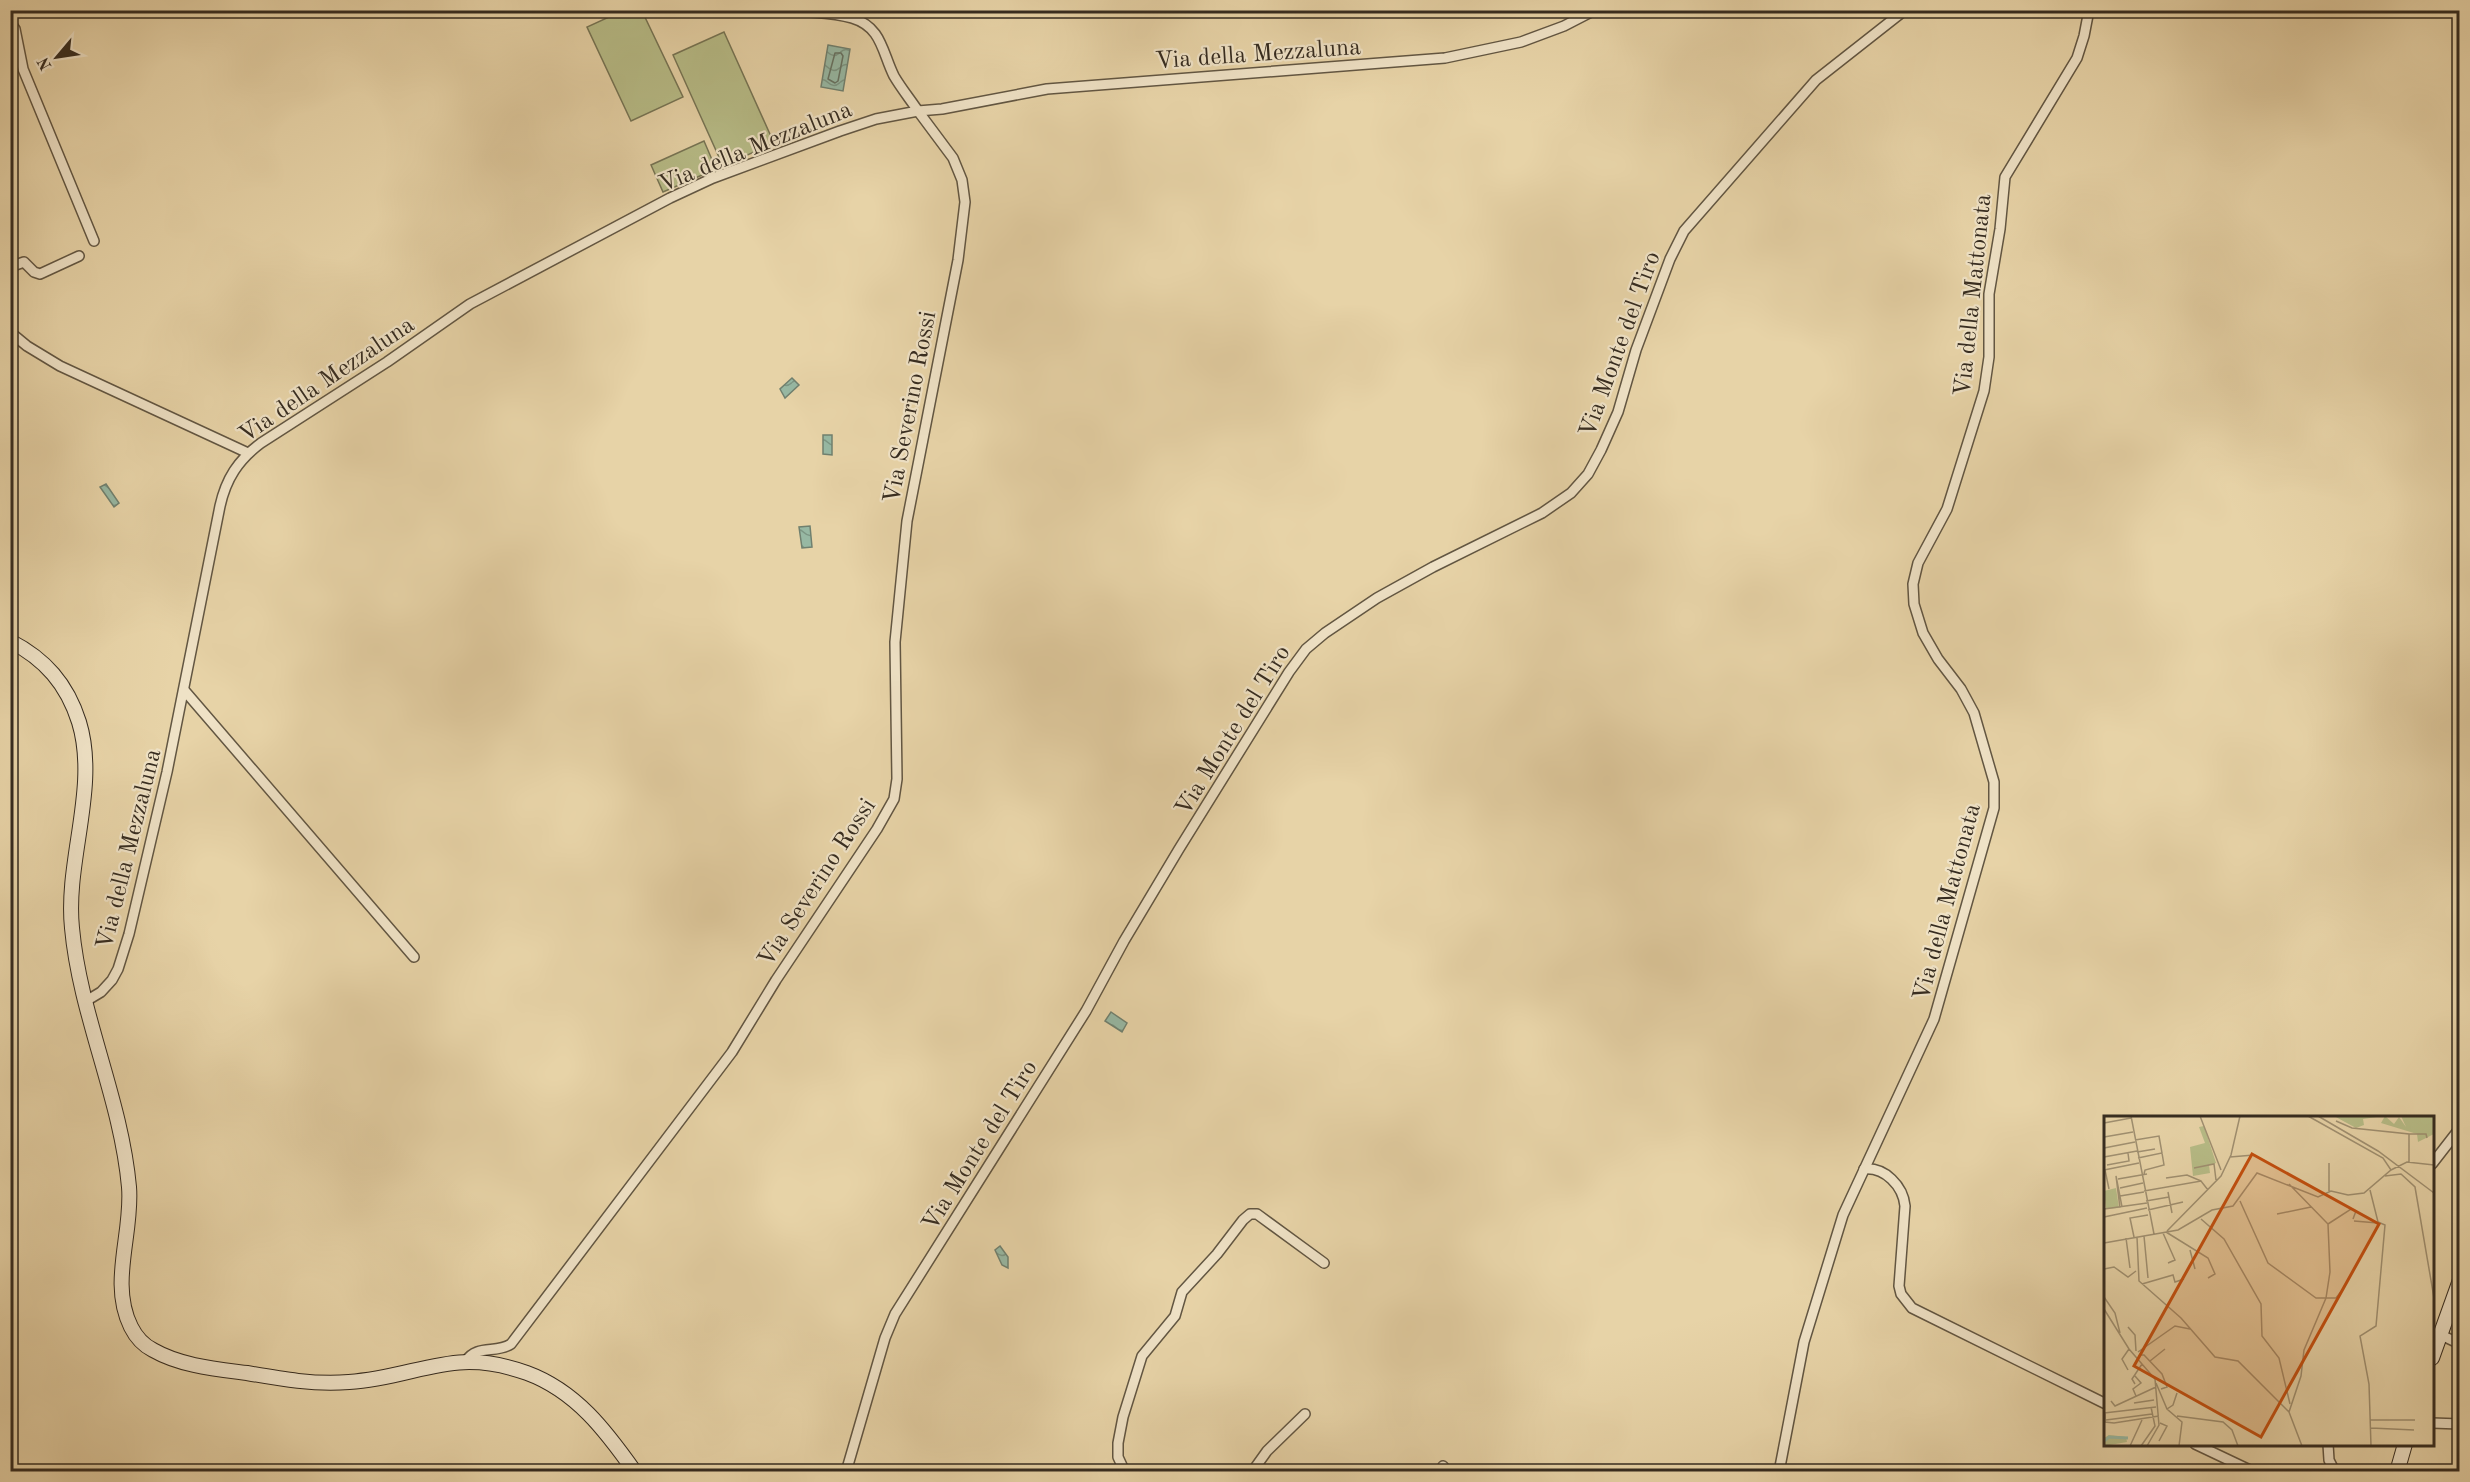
<svg xmlns="http://www.w3.org/2000/svg" width="2470" height="1482" font-family="'Old Standard TT',serif">
<defs>
<pattern id="water-waves" width="16" height="10" patternUnits="userSpaceOnUse" patternTransform="scale(1.5)"><rect width="16" height="10" fill="#97b8a3"/><path d="M0 5q4-4 8 0t8 0" fill="none" stroke="#7c9684"/></pattern>
</defs>
<rect width="100%" height="100%" fill="#e7d3a7"/>
<filter id="stains"><feTurbulence type="fractalNoise" baseFrequency=".00333" numOctaves="4"/><feColorMatrix values="0 0 0 0 .2 0 0 0 0 .09 0 0 0 0 .02 0 0 0 .5 -.17"/></filter>
<radialGradient id="worn" r=".72"><stop offset=".6" stop-color="#630" stop-opacity="0"/><stop offset="1" stop-color="#630" stop-opacity=".3"/></radialGradient>
<!-- park -->
<g fill="#b7bc87" stroke="#767454" stroke-width="1.5">
<path d="M 622,11 L 642,11 L 683,97 L 631,121 L 587,27 Z"/>
<path d="M 724,32 L 774,143 L 723,166 L 673,55 Z"/>
<path d="M 704,141 L 716,169 L 663,192 L 651,165 Z"/>
</g>
<!-- water -->
<g fill="url(#water-waves)" stroke="#70806f" stroke-width="1.5">
<path d="M 828,45 L 850,49 L 843,91 L 821,87 Z"/>
<path d="M 792,378 L 799,385 L 785,398 L 780,389 Z"/>
<path d="M 823,435 L 832,435 L 832,455 L 823,454 Z"/>
<path d="M 106,484 L 119,503 L 114,507 L 100,487 Z"/>
<path d="M 810,526 L 812,547 L 802,548 L 799,527 Z"/>
<path d="M 1111,1012 L 1127,1023 L 1122,1032 L 1105,1021 Z"/>
<path d="M 1000,1246 L 1008,1257 L 1008,1268 L 1002,1265 L 995,1250 Z"/>
</g>
<g fill="none" stroke-linecap="round" stroke-linejoin="round">
<!-- shore -->
<path stroke="#667262" stroke-width="1.5" d="M 835,53 L 841,53 L 843,56 L 838,81 L 835,83 L 828,79 Z"/>
<!-- street casing -->
<g stroke="#625642" stroke-width="12">
<g id="street">
<path d="M 10,22 L 15,29 L 23,69 L 94,241"/>
<path d="M 918,111 L 942,109 L 1047,89 L 1445,58 L 1521,42 L 1564,26 L 1595,10"/>
<path d="M 10,267 L 24,262 L 34,272 L 40,274 L 79,256"/>
<path d="M 10,332 L 27,346 L 60,366 L 248,453"/>
<path d="M 184,690 L 414,957"/>
<path d="M 86,1001 L 101,992 L 112,980 L 118,969 L 129,934 L 167,772 L 220,506 C 226,479 238,460 261,443 L 387,362 L 470,304 L 670,198 L 713,178 L 840,131 L 876,119 L 918,111 C 910,99 901,88 894,76 C 882,52 882,27 852,18 C 832,12 811,13 791,10"/>
<path d="M 2432,1164 L 2460,1128"/>
<path d="M 1864,1169 C 1885,1167 1903,1186 1905,1206 L 1899,1286 L 1901,1294 L 1912,1308 L 2106,1404"/>
<path d="M 2439,1334 L 2460,1344"/>
<path d="M 466,1361 C 477,1344 496,1354 511,1344 L 732,1052 L 776,980 L 877,829 L 894,799 L 897,779 L 895,642 L 907,521 L 958,260 L 965,202 L 962,180 L 953,158 L 918,111"/>
<path d="M 2432,1423 L 2460,1424"/>
<path d="M 2195,1444 L 2254,1472"/>
<path d="M 2328,1444 L 2329,1460 L 2335,1472"/>
<path d="M 10,1465 L 16,1472"/>
<path d="M 1443,1466 L 1448,1472"/>
<path d="M 846,1472 L 885,1338 L 895,1314 L 1086,1011 L 1124,941 L 1179,849 L 1289,672 L 1306,649 L 1325,633 L 1377,598 L 1433,567 L 1542,513 L 1571,493 L 1588,474 L 1601,450 L 1618,412 L 1636,350 L 1670,259 L 1684,231 L 1816,80 L 1905,10"/>
<path d="M 1125,1472 L 1118,1457 L 1118,1443 L 1123,1417 L 1142,1356 L 1175,1316 L 1182,1292 L 1217,1254 L 1243,1220 L 1250,1214 L 1257,1214 L 1324,1263"/>
<path d="M 1252,1472 L 1267,1451 L 1305,1414"/>
<path d="M 1779,1472 L 1804,1342 L 1843,1215 L 1934,1019 L 1994,808 L 1994,782 L 1974,713 L 1961,689 L 1938,659 L 1923,633 L 1914,604 L 1913,584 L 1918,563 L 1947,509 L 1984,391 L 1989,357 L 1989,294 L 2000,229 L 2005,177 L 2077,58 L 2084,36 L 2089,10"/>
</g>
</g>
<!-- secondary casing -->
<g stroke="#362c20" stroke-width="16">
<g id="secondary">
<path d="M 10,641 C 45,659 67,684 79,722 C 99,787 65,861 72,928 C 80,1016 121,1098 129,1187 C 133,1233 109,1283 131,1327 C 136,1337 143,1345 153,1350 C 181,1366 216,1369 247,1373 C 281,1379 315,1385 349,1382 C 420,1377 452,1346 527,1373 C 576,1391 606,1431 635,1472"/>
<path d="M 2432,1358 L 2460,1280"/>
<path d="M 2397,1472 L 2405,1444"/>
</g>
</g>
<!-- street -->
<use href="#street" stroke="#efe2c6" stroke-width="9"/>
<!-- secondary -->
<use href="#secondary" stroke="#efe2c6" stroke-width="14"/>
</g>
<g text-anchor="middle" stroke-width="4.5" stroke-linejoin="round" paint-order="stroke">
<!-- street labels -->
<g font-size="24" fill="#362c20" stroke="#efe2c6">
<text transform="translate(1258 53) rotate(-4)" y="8">Via della Mezzaluna</text>
<text transform="translate(755 146) rotate(-22)" y="8">Via della Mezzaluna</text>
<text transform="translate(1972 295) rotate(-84)" y="8">Via della Mattonata</text>
<text transform="translate(1619 344) rotate(-70)" y="8">Via Monte del Tiro</text>
<text transform="translate(326 379) rotate(-34)" y="8">Via della Mezzaluna</text>
<text transform="translate(909 407) rotate(-79)" y="8">Via Severino Rossi</text>
<text transform="translate(1232 730) rotate(-58)" y="8">Via Monte del Tiro</text>
<text transform="translate(128 849) rotate(-76)" y="8">Via della Mezzaluna</text>
<text transform="translate(816 882) rotate(-57)" y="8">Via Severino Rossi</text>
<text transform="translate(1946 902) rotate(-75)" y="8">Via della Mattonata</text>
<text transform="translate(979 1145) rotate(-58)" y="8">Via Monte del Tiro</text>
</g>
</g>
<!-- overview -->
<g transform="translate(2104 1116)">
<rect width="330" height="330" fill="#e7d3a7"/>
<path d="M 12,72 L 15,92 L 2,93 L 0,75 Z" fill="#b7bc87"/>
<path d="M 230,0 L 273,1 L 259,3 L 260,9 L 252,12 ZM 281,0 L 290,8 L 295,1 L 302,11 L 297,0 L 330,0 L 330,18 L 314,26 L 313,18 L 277,7 ZM 5,319 L 22,321 L 23,326 L 0,330 L 0,322 Z" fill="#b7bc87"/>
<path d="M 100,10 L 112,47 L 105,49 L 106,57 L 89,60 L 86,31 L 101,27 L 95,11 Z" fill="#b7bc87"/>
<path fill="none" stroke="#97b8a3" stroke-width="3" d="M 0,325 L 5,321 L 24,322"/>
<path fill="none" stroke="#a09071" stroke-width="1.5" d="M 27,0 L 50,118M 96,0 L 117,54M 204,0 L 279,42 L 287,54M 214,0 L 274,35 L 330,77M 232,5 L 248,12 L 305,18 L 305,46M 0,7 L 27,2M 305,18 L 322,18 L 323,22M 0,21 L 29,16M 31,24 L 55,20 L 58,37 L 34,42M 0,32 L 31,26M 33,36 L 51,33M 0,41 L 33,35M 126,41 L 150,39M 225,47 L 225,75M 3,49 L 25,45 L 24,37M 90,52 L 110,48 L 112,64M 0,54 L 35,47M 1,54 L 5,73M 40,58 L 41,54 L 60,49 L 58,37M 281,60 L 297,58 L 311,71 L 330,182M 62,62 L 83,59 L 97,65M 14,63 L 43,58M 185,68 L 224,108 L 226,156 L 222,182 L 232,182 L 239,173M 16,72 L 39,67M 266,74 L 274,106 L 281,109 L 272,210 L 256,220 L 265,268 L 267,330M 40,75 L 97,65 L 104,74M 64,76 L 68,97M 16,80 L 40,76M 42,85 L 65,81M 136,85 L 164,147 L 212,182 L 222,182 L 200,234 L 197,260 L 185,296 L 198,330M 16,92 L 12,60 L 18,91M 0,93 L 43,87M 44,94 L 79,86M 173,98 L 207,91M 0,101 L 43,92M 97,103 L 120,123 L 157,188 L 158,220 L 175,242 L 186,288M 250,105 L 274,107M 224,108 L 247,93 L 252,95 L 249,103M 63,115 L 117,60 L 127,39 L 136,0M 62,116 L 104,142 L 111,158 L 104,162M 59,117 L 71,144 L 64,147M 40,120 L 44,162M 30,121 L 26,102 L 44,99M 33,121 L 35,165 L 77,202 L 111,241 L 134,245 L 185,296M 22,122 L 26,152M 0,127 L 74,114 L 108,94 L 129,90 L 153,57 L 214,81 L 227,75 L 244,79 L 260,77 L 287,54 L 303,46 L 330,49M 86,134 L 91,153M 0,153 L 10,151 L 24,161 L 32,155M 38,168 L 69,159 L 71,166 L 80,163M 0,181 L 11,197 L 16,217M 0,193 L 25,233 L 51,263 L 55,309 L 43,330M 24,211 L 31,219 L 32,235M 34,236 L 71,210 L 86,213M 35,239 L 40,239 L 58,258 L 63,271 L 57,273M 46,245 L 61,233M 24,254 L 18,243 L 25,233M 31,260 L 37,267 L 29,273 L 32,280M 52,267 L 63,293 L 78,306 L 75,330M 31,268 L 28,263 L 38,248M 7,285 L 11,290 L 52,271M 30,287 L 50,284M 63,293 L 69,289 L 73,277M 0,297 L 52,291M 1,297 L 1,306 L 10,307 L 55,300M 73,300 L 119,306 L 128,314 L 134,330M 2,304 L 48,298M 266,304 L 311,304M 267,312 L 310,314M 55,325 L 63,310 L 56,307M 26,330 L 38,304M 37,330 L 51,310 L 47,291"/>
<path fill="#c45010" fill-opacity="0.15" stroke="#c45010" stroke-width="3" d="M 148,38 L 275,108 L 157,321 L 30,250 Z"/>
<rect width="330" height="330" fill="none" stroke="#362c20" stroke-width="3"/>
</g>
<!-- margin -->
<rect width="2470" height="1482" fill="none" stroke="#e7d3a7" stroke-width="36"/>
<rect x="12" y="12" width="2446" height="1458" fill="none" stroke="#362c20" stroke-width="3"/>
<rect x="18" y="18" width="2434" height="1446" fill="none" stroke="#362c20" stroke-width="1.5"/>
<!-- north arrow -->
<g transform="translate(57 57) rotate(241)" stroke="#efe2c6" stroke-width="4.5" paint-order="stroke">
<path d="M0-4.5L10 22L0 15L-10 22Z" fill="#362c20"/>
<text y="-9" font-size="16" font-weight="bold" text-anchor="middle" fill="#362c20">N</text>
</g>
<rect width="100%" height="100%" filter="url(#stains)"/>
<rect width="100%" height="100%" fill="url(#worn)"/>
</svg>
